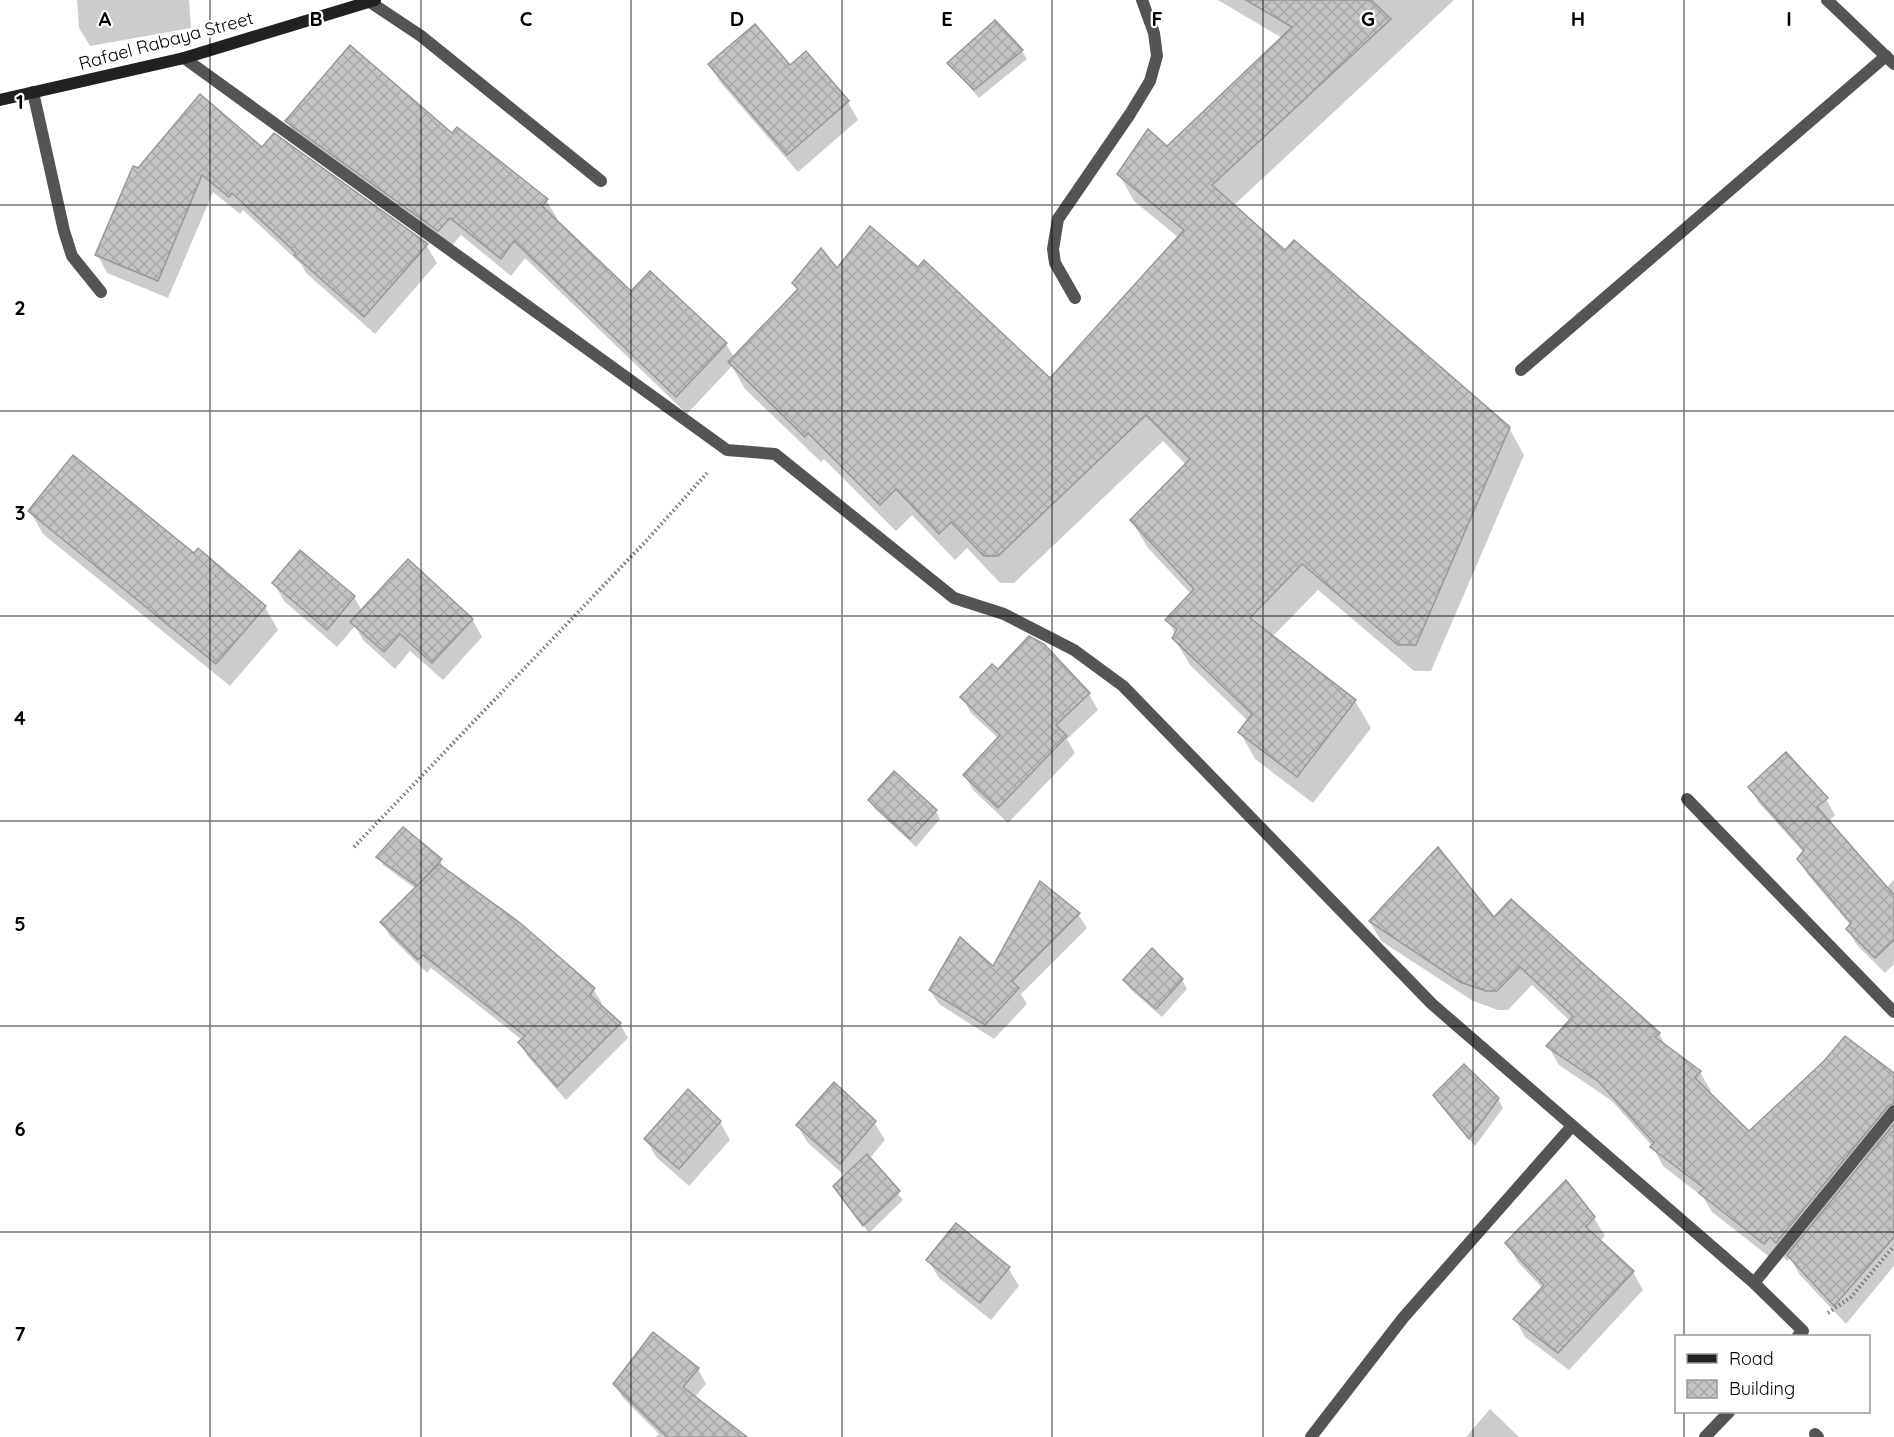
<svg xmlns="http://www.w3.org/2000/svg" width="1894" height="1437" font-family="Quicksand,sans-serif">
<defs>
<pattern id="building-cross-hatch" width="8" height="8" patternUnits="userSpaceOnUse" patternTransform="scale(1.5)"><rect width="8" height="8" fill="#c4c4c4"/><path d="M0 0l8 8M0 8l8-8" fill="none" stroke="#a7a7a7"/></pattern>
</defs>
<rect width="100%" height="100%" fill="#fff"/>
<!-- shadow -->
<g fill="#0003">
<path d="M 77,0 L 189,0 L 191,28 L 90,46 L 79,28 Z"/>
<path d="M 1218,0 L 1454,0 L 1233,206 L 1285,252 L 1509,428 L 1524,455 L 1431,671 L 1414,671 L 1318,590 L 1272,637 L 1355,701 L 1371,728 L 1313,803 L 1255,759 L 1240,732 L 1248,721 L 1190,665 L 1174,638 L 1176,635 L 1167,620 L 1191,594 L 1148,548 L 1132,521 L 1186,465 L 1163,441 L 1014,583 L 1000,583 L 967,548 L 955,560 L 912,515 L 896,531 L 824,459 L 821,462 L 745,389 L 732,366 L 687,414 L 525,258 L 511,276 L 461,235 L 449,249 L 297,139 L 287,121 L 452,135 L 546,200 L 557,218 L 555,220 L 631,293 L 726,344 L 734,357 L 799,291 L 794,283 L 837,270 L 1050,380 L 1179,238 L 1134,201 L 1119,174 L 1167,148 L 1282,38 Z"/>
<path d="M 1022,51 L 1027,59 L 979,98 L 949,63 Z"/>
<path d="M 710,65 L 790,67 L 848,102 L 858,120 L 798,172 L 720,82 Z"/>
<path d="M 263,149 L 426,245 L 437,263 L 375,334 L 306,273 L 301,264 L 243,210 L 240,214 L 213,192 L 168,298 L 107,273 L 97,254 L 138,170 Z"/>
<path d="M 30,511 L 194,555 L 265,607 L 278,630 L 230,686 L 43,534 Z"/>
<path d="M 274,583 L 354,597 L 362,611 L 472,619 L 482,637 L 443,680 L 410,651 L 395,669 L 363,640 L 355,626 L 337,647 L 284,601 Z"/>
<path d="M 998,672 L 1089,694 L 1098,710 L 1067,739 L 1075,753 L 1008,823 L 974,791 L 964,775 L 999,739 L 971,713 L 962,697 Z"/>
<path d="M 1750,788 L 1826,799 L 1835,815 L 1828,822 L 1886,888 L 1894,880 L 1894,964 L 1885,973 L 1857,945 L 1847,929 L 1851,926 L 1808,875 L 1799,859 L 1804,853 L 1759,803 Z"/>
<path d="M 870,801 L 935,810 L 940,819 L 916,847 L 875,809 Z"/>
<path d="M 378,857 L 440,860 L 444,869 L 593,989 L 602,1003 L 600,1006 L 620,1024 L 628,1038 L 566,1100 L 528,1057 L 520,1042 L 522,1040 L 431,968 L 427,973 L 390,936 L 382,922 L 416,889 L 383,865 Z"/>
<path d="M 1078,914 L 1087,928 L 1021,994 L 1027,1004 L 994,1039 L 939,1004 L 930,990 L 994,968 Z"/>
<path d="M 1494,919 L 1659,1033 L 1666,1047 L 1700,1072 L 1711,1091 L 1709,1093 L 1749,1133 L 1894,1075 L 1894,1266 L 1846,1324 L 1800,1275 L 1790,1258 L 1787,1261 L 1782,1255 L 1776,1262 L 1712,1212 L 1703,1197 L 1663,1166 L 1652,1146 L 1612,1101 L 1559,1065 L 1548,1046 L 1570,1021 L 1532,985 L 1508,1010 L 1498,1010 L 1473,1001 L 1381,941 L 1370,922 Z"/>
<path d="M 1182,980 L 1187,989 L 1162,1017 L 1130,989 L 1125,981 Z"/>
<path d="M 1464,1066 L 1498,1099 L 1503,1108 L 1475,1146 L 1434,1096 Z"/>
<path d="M 720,1122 L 730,1140 L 689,1186 L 656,1157 L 646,1139 Z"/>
<path d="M 874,1122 L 885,1140 L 869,1159 L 903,1200 L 869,1233 L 840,1195 L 845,1176 L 808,1143 L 797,1125 Z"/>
<path d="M 1594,1218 L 1605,1236 L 1600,1241 L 1633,1272 L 1643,1290 L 1569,1370 L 1525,1337 L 1515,1319 L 1543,1289 L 1517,1261 L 1507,1243 Z"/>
<path d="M 928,1260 L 1008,1268 L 1019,1286 L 991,1320 L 939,1278 Z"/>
<path d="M 653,1334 L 698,1369 L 706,1384 L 694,1398 L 734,1437 L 656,1437 L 659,1434 L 623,1398 L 615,1384 Z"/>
<path d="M 1490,1409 L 1519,1437 L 1466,1437 Z"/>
</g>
<!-- building -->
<g fill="url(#building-cross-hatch)" stroke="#989898" stroke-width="1.5">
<path d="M 1246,0 L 1371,0 L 1391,19 L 1212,185 L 1285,250 L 1294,240 L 1510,427 L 1416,645 L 1398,645 L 1302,564 L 1250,618 L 1356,700 L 1297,777 L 1238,732 L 1252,714 L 1172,638 L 1177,629 L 1165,620 L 1194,589 L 1130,520 L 1190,459 L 1146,415 L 998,556 L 984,556 L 951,522 L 939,534 L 896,489 L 880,505 L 808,433 L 805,437 L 728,362 L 798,289 L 792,283 L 821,248 L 837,268 L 870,226 L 918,267 L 924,260 L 1050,378 L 1184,230 L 1117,174 L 1148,129 L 1167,146 L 1292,27 Z"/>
<path d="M 995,20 L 1023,50 L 974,90 L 947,63 Z"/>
<path d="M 755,24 L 790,65 L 806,51 L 849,101 L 787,155 L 708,64 Z"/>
<path d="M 350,45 L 452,133 L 457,127 L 548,199 L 542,206 L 631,291 L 650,271 L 727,343 L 676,397 L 514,241 L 501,259 L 450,218 L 438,231 L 285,121 Z"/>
<path d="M 200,94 L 262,147 L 274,133 L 428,244 L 364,317 L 294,255 L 296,253 L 232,193 L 229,197 L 202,175 L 158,281 L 95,255 L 133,166 L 138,168 Z"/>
<path d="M 73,455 L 194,553 L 198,548 L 266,606 L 216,664 L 28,511 Z"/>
<path d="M 300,550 L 355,596 L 327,630 L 272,583 Z"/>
<path d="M 408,559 L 473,619 L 432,663 L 400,634 L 384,652 L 350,622 Z"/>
<path d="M 1029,636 L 1044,644 L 1090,693 L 1056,725 L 1067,736 L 998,808 L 963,775 L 1000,735 L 960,697 L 992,664 L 998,669 Z"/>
<path d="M 1786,752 L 1828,798 L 1817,807 L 1894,895 L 1894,940 L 1875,958 L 1846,929 L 1851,923 L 1797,859 L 1804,850 L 1748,787 Z"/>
<path d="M 894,771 L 937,810 L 910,839 L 868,800 Z"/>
<path d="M 403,827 L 442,859 L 417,886 L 376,857 Z"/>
<path d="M 1438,847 L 1494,917 L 1511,899 L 1660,1033 L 1655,1037 L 1701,1071 L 1695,1078 L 1749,1131 L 1824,1061 L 1845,1036 L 1894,1073 L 1894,1103 L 1888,1106 L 1776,1243 L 1770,1237 L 1764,1244 L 1699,1193 L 1704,1188 L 1650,1147 L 1654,1143 L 1599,1082 L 1546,1046 L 1573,1016 L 1520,967 L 1497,991 L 1486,991 L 1460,982 L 1369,921 Z"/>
<path d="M 439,864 L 519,922 L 595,988 L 590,995 L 621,1023 L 557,1087 L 518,1042 L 525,1036 L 423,955 L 418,960 L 380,922 Z"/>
<path d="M 1040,881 L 1080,913 L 1012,981 L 1019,988 L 985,1025 L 929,990 L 960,937 L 993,966 Z"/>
<path d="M 1152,948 L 1183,979 L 1156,1009 L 1123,980 Z"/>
<path d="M 1464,1064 L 1499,1098 L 1469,1139 L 1433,1095 Z"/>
<path d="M 834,1082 L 876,1121 L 840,1164 L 796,1125 Z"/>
<path d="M 688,1089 L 721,1121 L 679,1169 L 644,1139 Z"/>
<path d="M 1894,1124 L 1894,1237 L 1834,1306 L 1787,1255 Z"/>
<path d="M 867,1154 L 900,1191 L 863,1226 L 833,1186 Z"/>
<path d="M 1566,1180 L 1595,1217 L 1586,1227 L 1634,1271 L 1558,1353 L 1513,1319 L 1544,1285 L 1505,1243 Z"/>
<path d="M 956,1223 L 1010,1267 L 980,1303 L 926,1260 Z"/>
<path d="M 653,1332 L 699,1368 L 683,1387 L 747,1437 L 667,1437 L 613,1384 Z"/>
</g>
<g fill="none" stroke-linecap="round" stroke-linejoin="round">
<!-- path -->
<g stroke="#767676" stroke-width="4" stroke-dasharray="1.5 3" stroke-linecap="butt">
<path d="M 354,847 L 647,540 L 707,473"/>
<path d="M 1828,1313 L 1851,1297 L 1894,1246"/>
</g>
<!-- service -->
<g stroke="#545454" stroke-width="12">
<path d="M 1827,0 L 1894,64"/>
<path d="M 1075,298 L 1055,263 L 1053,249 L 1058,219 L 1130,114 L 1150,81 L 1157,56 L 1154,33 L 1142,0"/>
<path d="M 1521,370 L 1886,56"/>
<path d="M 1815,1434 L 1818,1437"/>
</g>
<!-- minor -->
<g stroke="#545454" stroke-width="12">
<path d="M 370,2 L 421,36 L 601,181"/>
<path d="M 184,58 L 727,450 L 775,454 L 954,598 L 1004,614 L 1074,650 L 1123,686 L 1432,1004 L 1754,1283 L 1803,1331 L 1798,1336"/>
<path d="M 33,92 L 64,231 L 72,256 L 101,292"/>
<path d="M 1687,799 L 1894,1012"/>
<path d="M 1754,1283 L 1894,1111"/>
<path d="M 1311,1437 L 1403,1318 L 1572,1126"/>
<path d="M 1705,1437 L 1729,1412"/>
</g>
<!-- secondary -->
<path stroke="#212121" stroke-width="12" d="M 0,100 L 184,58 L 375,0"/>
</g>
<!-- grid -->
<path fill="none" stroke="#000" stroke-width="1.5" stroke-opacity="0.55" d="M 210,0 L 210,1437M 421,0 L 421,1437M 631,0 L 631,1437M 842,0 L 842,1437M 1052,0 L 1052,1437M 1263,0 L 1263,1437M 1473,0 L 1473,1437M 1684,0 L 1684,1336M 0,205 L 1894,205M 0,411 L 1894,411M 0,616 L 1894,616M 0,821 L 1894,821M 0,1026 L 1894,1026M 0,1232 L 1894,1232M 1684,1412 L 1684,1437"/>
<g text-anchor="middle" stroke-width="4.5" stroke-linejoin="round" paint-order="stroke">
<!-- street labels -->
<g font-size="18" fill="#000" stroke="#fff">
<text transform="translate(166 41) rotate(-15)" y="6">Rafael Rabaya Street</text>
</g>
</g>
<g font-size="20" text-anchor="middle" font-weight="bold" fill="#000" stroke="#fff" stroke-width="4.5" stroke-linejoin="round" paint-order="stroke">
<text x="105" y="26">A</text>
<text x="316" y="26">B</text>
<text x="526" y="26">C</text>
<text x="737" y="26">D</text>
<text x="947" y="26">E</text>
<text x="1157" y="26">F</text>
<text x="1368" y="26">G</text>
<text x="1578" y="26">H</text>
<text x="1789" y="26">I</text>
<text x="20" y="109">1</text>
<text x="20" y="315">2</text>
<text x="20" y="520">3</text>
<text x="20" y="725">4</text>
<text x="20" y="931">5</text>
<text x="20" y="1136">6</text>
<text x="20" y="1341">7</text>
</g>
<!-- legend -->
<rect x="1675" y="1335" width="195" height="78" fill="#ffffff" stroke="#999999" stroke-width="1.5"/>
<rect x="1687" y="1354" width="30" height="9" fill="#212121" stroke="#999999" stroke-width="1.5"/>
<text x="1729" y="1365" font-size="18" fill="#000000">Road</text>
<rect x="1687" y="1380" width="30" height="18" fill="url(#building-cross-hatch)" stroke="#999999" stroke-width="1.5"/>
<text x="1729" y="1395" font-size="18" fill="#000000">Building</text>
</svg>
